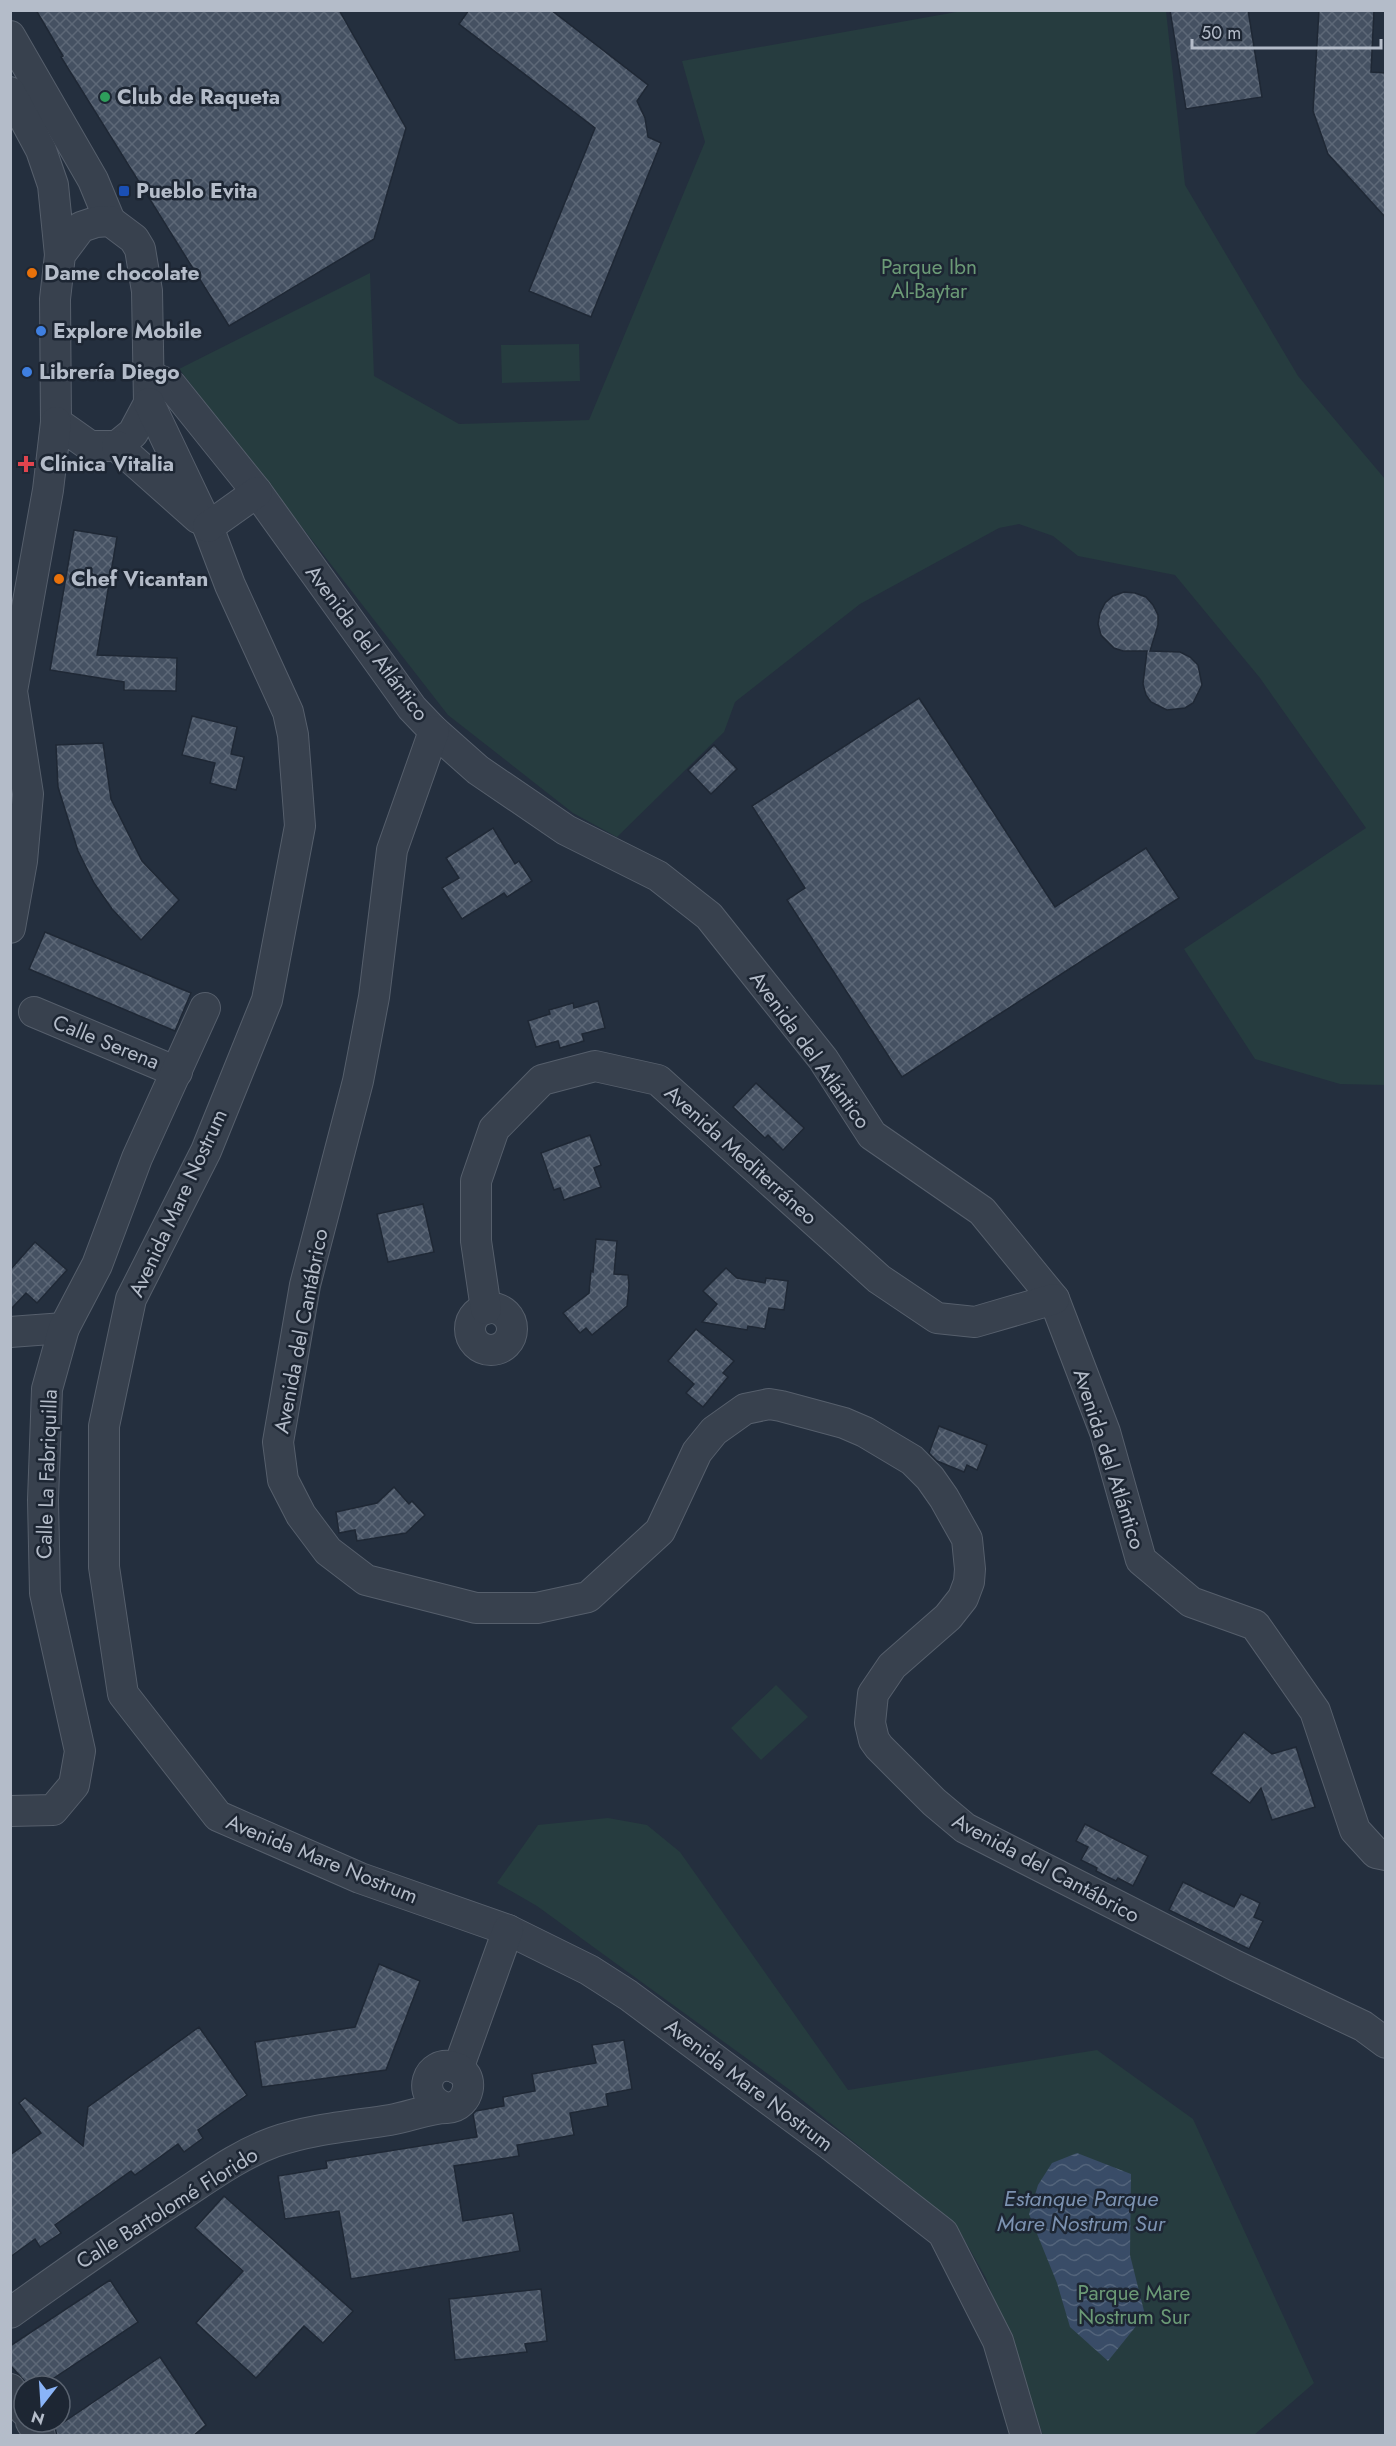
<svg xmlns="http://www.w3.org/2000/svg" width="1396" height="2446" font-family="Jost,sans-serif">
<defs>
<pattern id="water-waves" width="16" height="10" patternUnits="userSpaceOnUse" patternTransform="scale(1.5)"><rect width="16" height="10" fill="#394c67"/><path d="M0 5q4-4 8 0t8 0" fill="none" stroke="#53647b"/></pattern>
<pattern id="building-cross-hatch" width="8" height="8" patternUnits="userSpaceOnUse" patternTransform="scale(1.5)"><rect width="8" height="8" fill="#455162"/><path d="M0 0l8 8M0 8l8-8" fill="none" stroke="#5d6877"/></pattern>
</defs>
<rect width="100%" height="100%" fill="#242f3e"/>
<!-- park -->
<g fill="#263c3f">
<path d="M 962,11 L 1166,11 L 1185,185 L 1298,376 L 1385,479 L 1385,1085 L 1340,1084 L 1255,1059 L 1184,949 L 1366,828 L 1260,678 L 1175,575 L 1078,556 L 1053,536 L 1019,524 L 999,528 L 860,604 L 735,702 L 724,732 L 617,837 L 573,813 L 448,715 L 179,369 L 370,273 L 374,376 L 459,424 L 589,420 L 705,142 L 682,61 Z"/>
<path d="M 579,344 L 580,381 L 502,383 L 501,345 Z"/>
<path d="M 776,1685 L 808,1717 L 761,1760 L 731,1728 Z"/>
<path d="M 608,1818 L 647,1825 L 680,1852 L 848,2090 L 1097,2050 L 1193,2119 L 1314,2383 L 1254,2435 L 1043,2435 L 986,2278 L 956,2225 L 790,2090 L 537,1906 L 497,1883 L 538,1825 Z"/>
</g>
<!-- water -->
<path fill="url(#water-waves)" d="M 1077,2153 L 1131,2174 L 1130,2255 L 1145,2315 L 1108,2361 L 1070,2327 L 1057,2283 L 1029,2214 L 1038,2185 L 1052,2163 Z"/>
<!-- building -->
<g fill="url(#building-cross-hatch)" stroke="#1f2835" stroke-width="1.5">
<path d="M 36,10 L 339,10 L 406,128 L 374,239 L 229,326 L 61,57 L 63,56 Z"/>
<path d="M 469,10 L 551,10 L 648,85 L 637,101 L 645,118 L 648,137 L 661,143 L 591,317 L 529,291 L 595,128 L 459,24 Z"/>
<path d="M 1170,10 L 1248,10 L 1262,97 L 1186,109 Z"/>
<path d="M 1319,10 L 1374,10 L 1371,72 L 1386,73 L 1386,218 L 1328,154 L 1313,111 Z"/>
<path d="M 74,530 L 117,537 L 97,655 L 177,658 L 176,691 L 124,690 L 124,682 L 50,670 Z"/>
<path d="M 1124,592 L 1135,593 L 1146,597 L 1153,605 L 1158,615 L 1158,625 L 1150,651 L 1180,652 L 1190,657 L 1198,665 L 1202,685 L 1193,703 L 1185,708 L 1167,710 L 1151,702 L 1146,695 L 1143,684 L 1147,651 L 1123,651 L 1114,648 L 1101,635 L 1098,624 L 1100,613 L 1105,603 L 1113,596 Z"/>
<path d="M 919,698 L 1055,907 L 1146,848 L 1179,898 L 902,1077 L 787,900 L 805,888 L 752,806 Z"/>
<path d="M 192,716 L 237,727 L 231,754 L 244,757 L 236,790 L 210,783 L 215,763 L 182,755 Z"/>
<path d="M 103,743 L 111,799 L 142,861 L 179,900 L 141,940 L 112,909 L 94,883 L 78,851 L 58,787 L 56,745 Z"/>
<path d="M 714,745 L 737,769 L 711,794 L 688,770 Z"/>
<path d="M 493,828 L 515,864 L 519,861 L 532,881 L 507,897 L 504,893 L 462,919 L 442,888 L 459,878 L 446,858 Z"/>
<path d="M 45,932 L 191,993 L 175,1031 L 29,969 Z"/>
<path d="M 598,1001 L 605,1028 L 582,1034 L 584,1041 L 560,1048 L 558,1041 L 536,1047 L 528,1021 L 550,1014 L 549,1010 L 573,1003 L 574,1008 Z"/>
<path d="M 756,1083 L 804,1128 L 783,1150 L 768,1135 L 765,1138 L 733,1107 Z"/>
<path d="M 590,1135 L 601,1165 L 594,1168 L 601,1187 L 564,1200 L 560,1188 L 554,1190 L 541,1153 Z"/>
<path d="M 423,1204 L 434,1252 L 388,1262 L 377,1214 Z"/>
<path d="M 596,1239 L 617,1241 L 614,1274 L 628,1275 L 629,1285 L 627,1306 L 592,1335 L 586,1328 L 580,1333 L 563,1313 L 589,1293 L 591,1271 L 593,1272 Z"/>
<path d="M 35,1242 L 67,1270 L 37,1303 L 26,1293 L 10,1310 L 10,1270 Z"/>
<path d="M 726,1268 L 737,1278 L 765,1283 L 766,1278 L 788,1281 L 784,1310 L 769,1308 L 765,1329 L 748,1326 L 747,1330 L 702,1322 L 717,1304 L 703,1291 Z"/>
<path d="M 696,1329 L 734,1361 L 723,1373 L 728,1377 L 703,1407 L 686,1393 L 694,1384 L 668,1361 Z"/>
<path d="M 939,1426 L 987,1445 L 977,1470 L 967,1465 L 964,1472 L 937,1461 L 929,1453 Z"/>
<path d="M 394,1487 L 409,1504 L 412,1501 L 425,1515 L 406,1533 L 357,1541 L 355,1530 L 339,1533 L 336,1512 L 377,1503 Z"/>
<path d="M 1244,1732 L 1272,1754 L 1296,1747 L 1315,1807 L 1272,1820 L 1261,1788 L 1250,1803 L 1211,1773 Z"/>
<path d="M 1085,1824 L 1148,1856 L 1133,1886 L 1118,1878 L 1116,1881 L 1096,1871 L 1097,1868 L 1081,1860 L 1088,1847 L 1076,1841 Z"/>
<path d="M 1183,1882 L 1234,1907 L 1241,1894 L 1260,1903 L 1254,1917 L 1263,1921 L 1249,1949 L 1169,1910 Z"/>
<path d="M 379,1964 L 420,1981 L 386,2070 L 262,2087 L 255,2042 L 355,2027 Z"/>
<path d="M 199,2027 L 247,2095 L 198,2130 L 203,2138 L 184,2152 L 178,2144 L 135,2175 L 131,2171 L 55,2225 L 61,2233 L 40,2247 L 35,2239 L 10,2257 L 10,2155 L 41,2133 L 19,2103 L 25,2098 L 83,2146 L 88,2107 Z"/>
<path d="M 624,2040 L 632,2089 L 606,2094 L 608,2106 L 570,2113 L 574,2135 L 517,2145 L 519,2156 L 454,2166 L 463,2221 L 513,2213 L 520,2251 L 351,2279 L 339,2211 L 285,2219 L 278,2176 L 327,2168 L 326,2161 L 477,2137 L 473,2114 L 476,2111 L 504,2106 L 503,2097 L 535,2091 L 532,2074 L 596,2063 L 592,2045 Z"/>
<path d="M 224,2196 L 353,2311 L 323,2343 L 304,2326 L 256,2378 L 196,2323 L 243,2271 L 195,2228 Z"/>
<path d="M 110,2280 L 138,2322 L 42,2386 L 29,2386 L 10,2365 L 10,2346 Z"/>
<path d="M 541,2289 L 547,2341 L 525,2344 L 527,2352 L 455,2360 L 449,2299 Z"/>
<path d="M 160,2357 L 206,2425 L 193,2436 L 57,2436 L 55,2428 Z"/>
</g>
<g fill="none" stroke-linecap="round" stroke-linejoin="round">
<!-- minor casing -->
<g stroke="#565f6c" stroke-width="32">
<g id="minor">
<path d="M 10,36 L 93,180 L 110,221"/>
<path d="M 10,92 L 41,150 L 53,185 L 60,255 L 55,299 L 56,422 L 90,446 L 117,446 L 133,433 L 149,403 L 147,291 L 140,249 L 134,239 L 110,221 L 96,222 L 81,227 L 60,255"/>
<path d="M 149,376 L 171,385 L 257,492 L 412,708 L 434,731 L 478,770 L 566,830 L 658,876 L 709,916 L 823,1059 L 872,1135 L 982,1211 L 1054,1299 L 1105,1432 L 1141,1560 L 1191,1602 L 1255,1625 L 1315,1711 L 1355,1830 L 1376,1853 L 1386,1855"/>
<path d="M 149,403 L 208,527 L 230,585 L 288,712 L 293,735 L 300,826 L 267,1000 L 206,1151 L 131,1299 L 104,1426 L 104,1567 L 123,1694 L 218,1816 L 360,1878 L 508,1930 L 589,1970 L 628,1995 L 833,2147 L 943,2233 L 998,2341 L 1026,2436"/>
<path d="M 117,446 L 198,518"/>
<path d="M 208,527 L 257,492"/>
<path d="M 434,731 L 392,850 L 374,997 L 358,1081 L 305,1285 L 278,1442 L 283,1480 L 301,1515 L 328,1551 L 366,1580 L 476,1608 L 537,1608 L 588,1597 L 660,1531 L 697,1452 L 714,1431 L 745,1409 L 769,1404 L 781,1406 L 844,1423 L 865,1432 L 912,1460 L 930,1478 L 944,1498 L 967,1539 L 970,1569 L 969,1582 L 963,1598 L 948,1617 L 892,1666 L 873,1694 L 870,1723 L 874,1740 L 879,1747 L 934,1802 L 965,1828 L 1236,1966 L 1363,2026 L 1386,2043"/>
<path d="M 10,928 L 22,861 L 28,794 L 12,691 L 48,490 L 56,422"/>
<path d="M 34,1012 L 177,1072"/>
<circle cx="491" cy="1329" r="21"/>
<path d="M 486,1309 L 476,1241 L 476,1181 L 494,1129 L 542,1080 L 595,1066 L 658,1080 L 879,1279 L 937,1318 L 975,1322 L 1054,1299"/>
<path d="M 10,1332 L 64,1328"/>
<path d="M 10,1811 L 53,1810 L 74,1785 L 80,1751 L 45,1593 L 43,1500 L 47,1389 L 64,1328 L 97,1265 L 137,1158 L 205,1008"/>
<path d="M 458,2069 L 508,1930"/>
<path d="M 10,2313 C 67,2272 124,2232 183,2194 C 212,2175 241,2154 274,2142 C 311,2129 351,2126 390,2120 C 409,2117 429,2108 447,2108 C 470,2107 477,2073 454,2067 C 427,2059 415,2096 444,2107"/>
<path d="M 10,2389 L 24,2410"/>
<path d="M 31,2422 L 40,2436"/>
</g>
</g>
<!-- minor -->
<use href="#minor" stroke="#38414e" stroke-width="30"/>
</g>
<!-- markers -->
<circle fill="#2e9e5b" stroke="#1d2633" stroke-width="2" cx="105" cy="97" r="6"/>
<rect fill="#1a4fb4" stroke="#1d2633" stroke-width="2" x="118" y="185" width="12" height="12" rx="3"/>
<g fill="#e8710a" stroke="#1d2633" stroke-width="2">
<circle cx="32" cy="273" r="6"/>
<circle cx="59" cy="579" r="6"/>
</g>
<g fill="#3f7fe0" stroke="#1d2633" stroke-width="2">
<circle cx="41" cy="331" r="6"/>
<circle cx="27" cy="372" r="6"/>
</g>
<path fill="#e0444e" stroke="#1d2633" stroke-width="2" d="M23 455h6v6h6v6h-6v6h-6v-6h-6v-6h6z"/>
<g text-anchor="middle" stroke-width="5" stroke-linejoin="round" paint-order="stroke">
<!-- poi labels -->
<g font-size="21" font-weight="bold" fill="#b4bcc9" stroke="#1d2633" text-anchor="start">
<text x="117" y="104">Club de Raqueta</text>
<text x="136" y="198">Pueblo Evita</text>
<text x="44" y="280">Dame chocolate</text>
<text x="53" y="338">Explore Mobile</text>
<text x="39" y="379">Librería Diego</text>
<text x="40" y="471">Clínica Vitalia</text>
<text x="71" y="586">Chef Vicantan</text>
</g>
<!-- park labels -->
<g font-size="21" fill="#6b9a76" stroke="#1d2633">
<text x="929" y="274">Parque Ibn<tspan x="929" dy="24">Al-Baytar</tspan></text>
<text x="1134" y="2300">Parque Mare<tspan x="1134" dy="24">Nostrum Sur</tspan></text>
</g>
<!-- street labels -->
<g font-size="21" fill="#b4bcc9" stroke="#1d2633">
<text transform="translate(367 643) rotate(53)" y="7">Avenida del Atlántico</text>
<text transform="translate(106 1042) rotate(22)" y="7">Calle Serena</text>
<text transform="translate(810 1050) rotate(54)" y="7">Avenida del Atlántico</text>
<text transform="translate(741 1155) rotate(42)" y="7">Avenida Mediterráneo</text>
<text transform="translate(178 1203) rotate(-65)" y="7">Avenida Mare Nostrum</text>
<text transform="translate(301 1331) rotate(-79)" y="7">Avenida del Cantábrico</text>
<text transform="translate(1109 1459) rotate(72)" y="7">Avenida del Atlántico</text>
<text transform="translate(47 1474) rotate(-88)" y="7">Calle La Fabriquilla</text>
<text transform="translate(322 1859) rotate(22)" y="7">Avenida Mare Nostrum</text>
<text transform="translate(1046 1868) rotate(28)" y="7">Avenida del Cantábrico</text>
<text transform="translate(749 2085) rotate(37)" y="7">Avenida Mare Nostrum</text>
<text transform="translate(167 2208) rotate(-32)" y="7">Calle Bartolomé Florido</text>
</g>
<!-- water labels -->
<g font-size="22" font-style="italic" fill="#7c92b1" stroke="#1d2633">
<text x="1081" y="2206">Estanque Parque<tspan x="1081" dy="25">Mare Nostrum Sur</tspan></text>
</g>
</g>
<!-- border -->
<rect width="1396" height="2446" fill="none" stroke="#b4bcc9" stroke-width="24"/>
<!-- north arrow -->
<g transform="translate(42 2404) rotate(197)"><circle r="28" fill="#1d2633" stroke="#59626f" stroke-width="1.5"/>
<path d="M0-4.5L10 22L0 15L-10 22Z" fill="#8ab4f8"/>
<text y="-9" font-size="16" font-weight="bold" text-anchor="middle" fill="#b4bcc9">N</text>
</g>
<!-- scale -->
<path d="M1192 39v9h189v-9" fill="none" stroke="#b4bcc9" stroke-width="3"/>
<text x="1201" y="39" font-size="18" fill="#b4bcc9" stroke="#1d2633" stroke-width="4.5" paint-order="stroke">50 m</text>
</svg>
